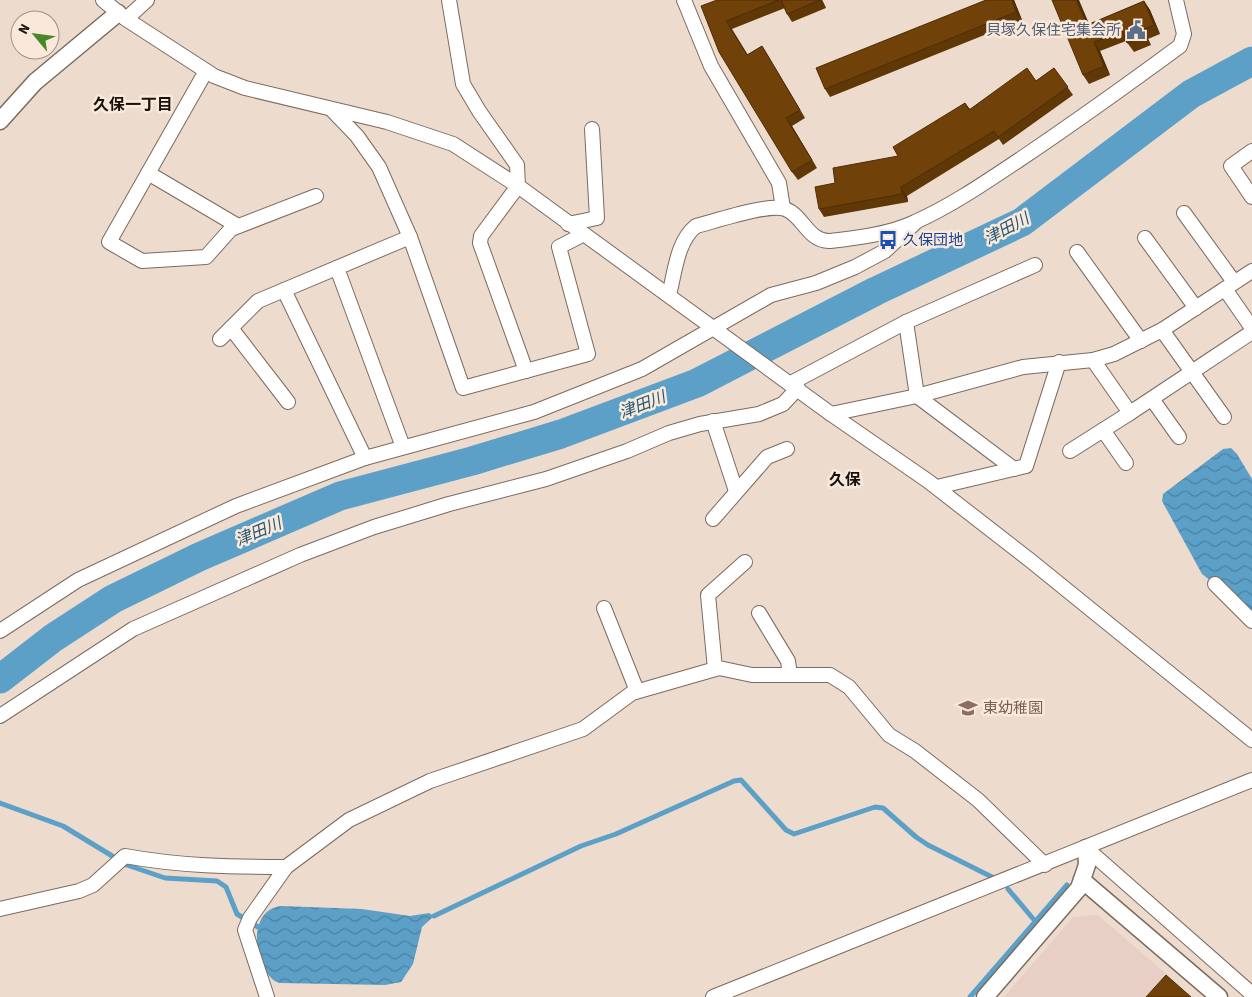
<svg xmlns="http://www.w3.org/2000/svg" width="1252" height="997" font-family="'Source Sans 3','Noto Sans JP',sans-serif">
<defs>
<pattern id="water-waves" width="16" height="10" patternUnits="userSpaceOnUse" patternTransform="scale(1.25)"><rect width="16" height="10" fill="#5ca0c8"/><path d="M0 5q4-4 8 0t8 0" fill="none" stroke="#4b81a1"/></pattern>
</defs>
<rect width="100%" height="100%" fill="#eddccd"/>
<!-- commercial -->
<path fill="#e7cfc6" d="M 1098,915 L 1193,997 L 1004,997 L 1073,917 Z"/>
<!-- water -->
<g fill="url(#water-waves)">
<path d="M 1231,448 L 1237,454 L 1252,479 L 1252,613 L 1202,574 L 1162,501 L 1163,494 L 1223,449 Z"/>
<path d="M 281,906 L 362,909 L 410,916 L 429,913 L 434,916 L 422,927 L 413,964 L 401,982 L 385,985 L 280,983 C 257,978 242,911 281,906 Z"/>
</g>
<g fill="none" stroke-linecap="round" stroke-linejoin="round">
<!-- stream -->
<g stroke="#5ca0c8" stroke-width="5">
<path d="M 0,803 L 63,826 L 127,865 L 165,878 L 217,881 L 226,887 L 237,914 L 258,927"/>
<path d="M 1008,889 L 1035,921"/>
<path d="M 434,916 L 581,846 L 616,834 L 734,781 L 741,780 L 786,830 L 794,834 L 875,807 L 883,808 L 916,837 L 928,845 L 994,878"/>
<path d="M 970,997 L 1067,885"/>
</g>
<!-- river -->
<path stroke="#5ca0c8" stroke-width="29" d="M 0,679 L 53,638 L 113,599 L 199,557 L 340,496 L 472,461 L 561,434 L 697,383 L 876,291 L 1022,222 L 1191,94 L 1252,61"/>
<!-- minor casing -->
<g stroke="#7a6b5e" stroke-width="16">
<g id="minor">
<path d="M 103,0 L 126,19 L 214,76 L 245,88 L 387,122 L 453,144 L 518,186 L 831,414 L 928,481 L 1031,561 L 1252,740"/>
<path d="M 449,0 L 463,84 L 479,111 L 517,165 L 518,186 L 481,236 L 480,243 L 526,371"/>
<path d="M 684,0 L 711,66 L 779,183 L 783,208"/>
<path d="M 126,19 L 147,0"/>
<path d="M 206,71 L 109,242 L 142,261 L 206,257 L 231,229 L 316,196"/>
<path d="M 332,110 L 357,136 L 379,167 L 410,237 L 463,388 L 588,354 L 559,247 L 582,235"/>
<path d="M 1252,151 L 1231,166 L 1252,197"/>
<path d="M 148,173 L 238,226"/>
<path d="M 1184,213 L 1234,282"/>
<path d="M 568,224 L 597,218 L 592,129"/>
<path d="M 1145,238 L 1196,308"/>
<path d="M 1077,252 L 1141,341"/>
<path d="M 337,268 L 403,447"/>
<path d="M 1225,289 L 1252,328"/>
<path d="M 284,290 L 365,458"/>
<path d="M 669,295 C 675,272 677,241 696,226 C 716,221 768,203 785,209 C 803,215 808,242 830,241 C 857,238 890,234 915,222 C 951,206 986,182 1019,160 C 1074,123 1127,85 1180,46 L 1184,34 L 1176,0"/>
<path d="M 906,322 L 917,396 L 1014,469"/>
<path d="M 231,328 L 288,402"/>
<path d="M 1162,330 L 1224,417"/>
<path d="M 220,339 L 258,301 L 410,237"/>
<path d="M 791,383 L 906,322 L 1035,265"/>
<path d="M 1152,399 L 1179,437"/>
<path d="M 1130,413 L 1252,332"/>
<path d="M 831,414 L 917,396 L 1023,367 L 1093,360 L 1114,354 L 1162,330 L 1252,271"/>
<path d="M 713,421 L 736,491"/>
<path d="M 1103,430 L 1126,463"/>
<path d="M 1070,451 L 1130,413 L 1093,360"/>
<path d="M 937,487 L 1026,466 L 1059,362"/>
<path d="M 713,519 L 767,457 L 787,449"/>
<path d="M 1215,584 L 1252,621"/>
<path d="M 604,608 L 637,691"/>
<path d="M 759,613 L 788,661 L 790,675"/>
<path d="M 0,631 L 78,580 L 236,506 L 365,458 L 534,412 L 642,369 L 771,295 L 816,283 L 855,267 L 885,251 L 915,223"/>
<path d="M 715,669 L 708,595 L 745,562"/>
<path d="M 0,716 L 133,629 L 300,555 L 374,527 L 449,504 L 546,479 L 627,451 L 669,433 L 700,424 L 759,414 L 783,404 L 798,388"/>
<path d="M 1086,848 L 1252,994"/>
<path d="M 0,909 L 79,891 L 93,885 L 125,856 C 179,866 232,867 286,867"/>
<path d="M 267,997 L 245,930 L 250,918 L 286,867 L 349,820 L 430,781 L 583,729 L 632,693 L 719,668 L 752,675 L 830,675 L 849,687 L 889,735 L 915,751 L 978,800 L 1045,865"/>
<path d="M 713,997 L 1252,780"/>
</g>
</g>
<!-- tertiary casing -->
<g stroke="#7a6b5e" stroke-width="19">
<g id="tertiary">
<path d="M 0,121 L 35,82 L 118,13"/>
<path d="M 1082,880 L 1219,997"/>
<path d="M 985,997 L 1079,888 L 1087,865 L 1086,848"/>
</g>
</g>
<!-- minor -->
<use href="#minor" stroke="#fff" stroke-width="14"/>
<!-- tertiary -->
<use href="#tertiary" stroke="#fff" stroke-width="16"/>
</g>
<!-- wall -->
<g fill="#603808">
<path d="M 717,0 L 822,0 L 826,8 L 792,22 L 787,14 L 785,8 L 732,29 L 748,55 L 762,46 L 767,54 L 805,118 L 792,126 L 817,168 L 798,180 L 792,172 Z"/>
<path d="M 986,0 L 1014,0 L 1022,20 L 830,97 L 825,89 Z"/>
<path d="M 1144,1 L 1150,10 L 1160,34 L 1148,39 L 1151,45 L 1134,52 L 1126,41 L 1100,51 L 1110,75 L 1089,84 L 1083,75 L 1089,24 Z"/>
<path d="M 1054,68 L 1073,95 L 1003,145 L 999,139 L 907,196 L 908,202 L 824,217 L 819,209 L 898,156 L 965,103 L 970,109 L 1036,81 Z"/>
</g>
<!-- shaded-wall -->
<g fill="#4e2e06">
<path d="M 820,0 L 822,0 L 826,8 Z"/>
<path d="M 1012,0 L 1014,0 L 1022,20 L 1016,12 Z"/>
<path d="M 1076,0 L 1079,0 L 1093,33 L 1087,25 Z"/>
<path d="M 1144,1 L 1150,10 L 1160,34 L 1154,25 Z"/>
<path d="M 1142,30 L 1148,39 L 1151,45 L 1144,36 Z"/>
<path d="M 1094,42 L 1100,51 L 1110,75 L 1104,66 Z"/>
<path d="M 762,46 L 767,54 L 805,118 L 800,110 Z"/>
<path d="M 786,118 L 792,126 L 817,168 L 812,160 Z"/>
<path d="M 901,187 L 907,196 L 908,202 L 902,194 Z"/>
</g>
<!-- building -->
<g fill="#704109" stroke="#4e2e06">
<path d="M 717,0 L 779,0 L 726,21 L 747,55 L 762,46 L 800,110 L 786,118 L 812,160 L 792,172 L 719,52 L 701,6 Z"/>
<path d="M 781,0 L 820,0 L 787,14 Z"/>
<path d="M 986,0 L 1012,0 L 1016,12 L 825,89 L 816,68 Z"/>
<path d="M 1052,0 L 1076,0 L 1087,25 L 1144,1 L 1154,25 L 1142,30 L 1144,36 L 1127,43 L 1123,31 L 1094,42 L 1104,66 L 1083,75 Z"/>
<path d="M 1027,68 L 1036,81 L 1054,68 L 1068,87 L 998,137 L 994,131 L 901,187 L 902,194 L 819,209 L 815,187 L 835,183 L 833,168 L 898,156 L 893,147 L 965,103 L 969,110 Z"/>
<path d="M 1166,975 L 1191,997 L 1146,997 Z"/>
</g>
<!-- icons -->
<defs>
<g id="civic-bare" transform="scale(1.5)"><path d="M-.6-6.5H3V-4.5H.6V-3L4-1V1h2V6H-6V1h2V-1L-.6-3ZM-1.2 2.5V6h2.4V2.5Z" fill="#5c6f8a" stroke="#fae9da" stroke-width="2.5" paint-order="stroke"/></g>
<g id="bus-bare" transform="scale(1.5)"><path d="M-5-6H5V4H4V6H2V4H-2V6H-4V4H-5ZM-3.5-4V0h7V-4ZM-3.5 1.2v1.5H-2V1.2ZM2 1.2v1.5H3.5V1.2Z" fill="#1a4fb4" stroke="#fae9da" stroke-width="2.5" paint-order="stroke"/></g>
<g id="school-bare" transform="scale(1.5)"><path d="M0-5L7-2L0 1L-7-2ZM-4 1L0 2.5L4 1V4Q0 6-4 4Z" fill="#8d6e63" stroke="#fae9da" stroke-width="2.5" paint-order="stroke"/></g>
</defs>
<g fill-rule="evenodd">
<use href="#civic-bare" x="1136" y="30"/>
<use href="#bus-bare" x="888" y="240"/>
<use href="#school-bare" x="968" y="708"/>
</g>
<g text-anchor="middle" stroke-width="5" stroke-linejoin="round" paint-order="stroke">
<!-- service labels -->
<g font-size="15" fill="#4e5e75" stroke="#fae9da" text-anchor="end">
<text x="1121" y="35">貝塚久保住宅集会所</text>
</g>
<!-- transit labels -->
<g font-size="15" fill="#164399" stroke="#fae9da" text-anchor="start">
<text x="903" y="245">久保団地</text>
</g>
<!-- education labels -->
<g font-size="15" fill="#785e54" stroke="#fae9da" text-anchor="start">
<text x="983" y="713">東幼稚園</text>
</g>
<!-- neighbourhood labels -->
<g font-size="16" font-weight="bold" fill="#18120d" stroke="#fae9da">
<text x="133" y="110">久保一丁目</text>
<text x="845" y="485">久保</text>
</g>
<!-- water labels -->
<g font-size="16" font-style="italic" fill="#225673" stroke="#fae9da">
<text transform="translate(1006 228) rotate(-28)" y="6">津田川</text>
<text transform="translate(642 404) rotate(-21)" y="6">津田川</text>
<text transform="translate(258 531) rotate(-23)" y="6">津田川</text>
</g>
</g>
<!-- north arrow -->
<g transform="translate(35 35) rotate(299)"><circle r="24" fill="#fae9da" stroke="#a09388"/>
<path d="M0-4L9 19L0 12L-9 19Z" fill="#488829"/>
<text y="-8" font-size="14" font-weight="bold" text-anchor="middle" fill="#18120d">N</text>
</g>
</svg>
